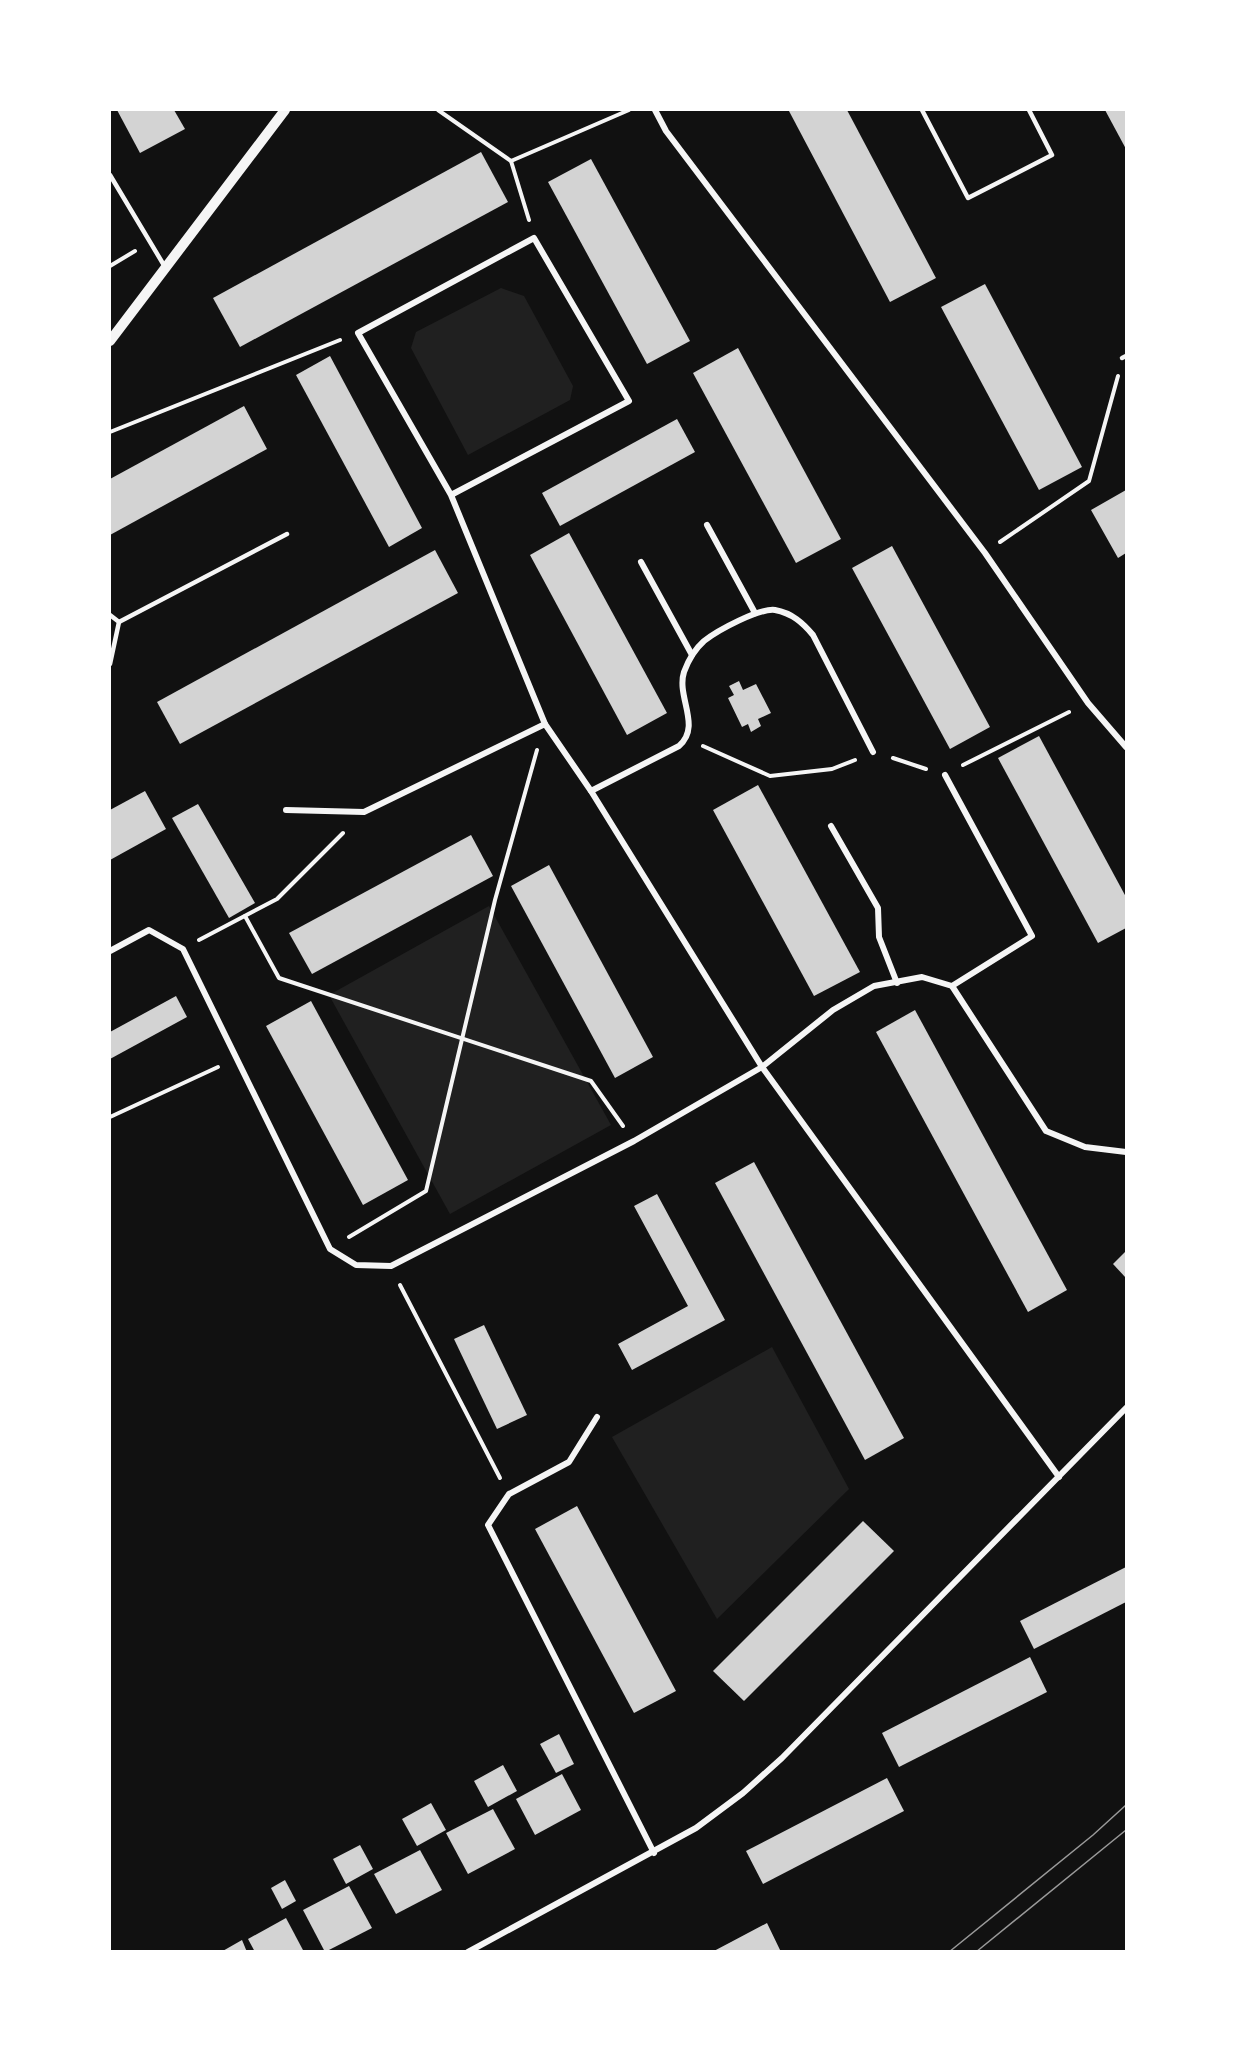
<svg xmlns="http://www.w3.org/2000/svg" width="1236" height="2061" font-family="'Work Sans',sans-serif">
<rect width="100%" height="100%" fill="#111"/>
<!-- green -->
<g fill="#202020">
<path d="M 501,288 L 524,296 L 573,386 L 570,400 L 468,455 L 411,348 L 416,332 Z"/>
<path d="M 489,906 L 611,1125 L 450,1214 L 329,995 Z"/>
<path d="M 772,1347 L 849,1489 L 717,1619 L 612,1437 Z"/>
</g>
<!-- building -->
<g fill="#d3d3d3">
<path d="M 117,110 L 174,110 L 185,129 L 140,153 Z"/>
<path d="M 792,110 L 847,110 L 936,278 L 890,302 L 789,111 Z"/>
<path d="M 1105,110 L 1126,110 L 1126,149 Z"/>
<path d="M 481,152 L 508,202 L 240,347 L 213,298 Z"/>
<path d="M 591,159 L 690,341 L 647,364 L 548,182 Z"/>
<path d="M 985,284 L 1082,467 L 1039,490 L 941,307 Z"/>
<path d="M 738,348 L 841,539 L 796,563 L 693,373 Z"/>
<path d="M 330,356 L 422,528 L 389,547 L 296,375 Z"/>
<path d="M 244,406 L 267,449 L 110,535 L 110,479 Z"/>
<path d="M 677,419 L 695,452 L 560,526 L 542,493 Z"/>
<path d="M 1126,490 L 1126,553 L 1118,558 L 1091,510 Z"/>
<path d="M 569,533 L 667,713 L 627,735 L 530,555 Z"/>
<path d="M 892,546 L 990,727 L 950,749 L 852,568 Z"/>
<path d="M 435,550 L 458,593 L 180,744 L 157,702 Z"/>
<path d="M 739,681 L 743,690 L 756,684 L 771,713 L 758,719 L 761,726 L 751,732 L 748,724 L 742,727 L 728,698 L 734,695 L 729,686 Z"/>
<path d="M 1039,736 L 1126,897 L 1126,928 L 1098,943 L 998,758 Z"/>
<path d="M 758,785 L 860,972 L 814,996 L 713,810 Z"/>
<path d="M 145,791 L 166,829 L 110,860 L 110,810 Z"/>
<path d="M 198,804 L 255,903 L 229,918 L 172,818 Z"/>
<path d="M 471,835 L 493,876 L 312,974 L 289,933 Z"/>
<path d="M 549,865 L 653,1057 L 615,1078 L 511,886 Z"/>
<path d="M 176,996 L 187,1017 L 110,1059 L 110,1032 Z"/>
<path d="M 311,1001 L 408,1180 L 363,1205 L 266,1026 Z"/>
<path d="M 915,1010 L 1067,1290 L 1028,1312 L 876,1032 Z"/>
<path d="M 754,1162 L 904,1438 L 865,1460 L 715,1183 Z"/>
<path d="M 657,1194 L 725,1320 L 632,1370 L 618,1344 L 688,1306 L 634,1206 Z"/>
<path d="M 1126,1251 L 1126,1278 L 1113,1264 Z"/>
<path d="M 484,1325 L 527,1415 L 497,1429 L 454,1339 Z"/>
<path d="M 577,1506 L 676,1691 L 634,1713 L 535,1529 Z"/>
<path d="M 863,1521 L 894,1551 L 744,1701 L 713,1671 Z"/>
<path d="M 1126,1567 L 1126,1602 L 1034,1649 L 1020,1621 Z"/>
<path d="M 1030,1657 L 1047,1692 L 899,1767 L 882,1733 Z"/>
<path d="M 559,1734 L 574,1764 L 556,1773 L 540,1744 Z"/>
<path d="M 503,1765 L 517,1791 L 488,1807 L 474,1781 Z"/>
<path d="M 562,1774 L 581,1810 L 535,1835 L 516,1799 Z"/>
<path d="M 887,1778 L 904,1811 L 763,1884 L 746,1851 Z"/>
<path d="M 431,1803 L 446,1830 L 417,1846 L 402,1819 Z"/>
<path d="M 493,1809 L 515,1849 L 468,1874 L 446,1833 Z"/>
<path d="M 360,1845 L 373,1869 L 346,1884 L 333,1859 Z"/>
<path d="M 420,1850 L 442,1890 L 396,1914 L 374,1874 Z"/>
<path d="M 285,1880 L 296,1901 L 282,1909 L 271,1888 Z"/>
<path d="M 349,1886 L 372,1928 L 325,1952 L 303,1910 Z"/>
<path d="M 286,1918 L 304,1952 L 255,1952 L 248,1939 Z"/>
<path d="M 767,1923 L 781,1952 L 712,1952 L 731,1942 Z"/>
<path d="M 242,1940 L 247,1952 L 221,1952 Z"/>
</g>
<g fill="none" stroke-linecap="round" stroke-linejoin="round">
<!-- path -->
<g stroke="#f5f5f5" stroke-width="4">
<path d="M 438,110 L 511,161 L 529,220"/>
<path d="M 511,161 L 629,110"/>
<path d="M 110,266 L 135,251"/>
<path d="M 110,432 L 340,340"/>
<path d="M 1000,542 L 1089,481 L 1118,376"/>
<path d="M 703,746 L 770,776 L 832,769 L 855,760"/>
<path d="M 893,758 L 926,769"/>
<path d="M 963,765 L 1069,712"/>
<path d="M 245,916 L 279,978 L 591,1081 L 623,1126"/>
<path d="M 199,940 L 277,899 L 343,833"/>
<path d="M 110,1117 L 218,1067"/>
<path d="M 349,1237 L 426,1191 L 495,900 L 537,750"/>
<path d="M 400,1285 L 500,1478"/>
</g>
<!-- service -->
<g stroke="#f5f5f5" stroke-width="4.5">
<path d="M 922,110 L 968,198 L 1052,155 L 1029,110"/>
<path d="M 110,175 L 165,267"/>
<path d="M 1122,358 L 1126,356"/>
<path d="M 110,615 L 119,622 L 110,664"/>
<path d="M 119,622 L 287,534"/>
</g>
<!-- minor -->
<g stroke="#f5f5f5" stroke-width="6">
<path d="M 655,110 L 666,131 L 985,553 L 1088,703 L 1126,747"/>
<path d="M 451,495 L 629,401 L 534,238 L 358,333 L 451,495 L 545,724"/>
<path d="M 707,525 L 755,613"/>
<path d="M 641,562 L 692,655"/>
<path d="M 945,775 L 1032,936 L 952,986"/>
<path d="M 591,791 L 679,746 C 702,726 676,697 684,672 C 688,661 695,649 704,641 C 718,630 759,608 775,610 C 792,613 803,623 813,635 L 873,752"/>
<path d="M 286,810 L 364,812 L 545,724 L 591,791 L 762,1067 L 1059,1477"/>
<path d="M 831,826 L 878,908 L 879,937 L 897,983"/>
<path d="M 110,951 L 149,930 L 183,949 L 330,1249 L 356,1265 L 391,1266 L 634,1141 L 762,1067 L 833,1010 L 874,986 L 922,977 L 952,986 L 1046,1131 L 1085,1147 L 1126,1152"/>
<path d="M 597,1417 L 569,1462 L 509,1494 L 488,1525 L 654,1853"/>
<path d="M 468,1952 L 696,1828 L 743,1793 L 782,1758 L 1126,1408"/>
</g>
<!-- tertiary -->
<path stroke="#f5f5f5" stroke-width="10" d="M 110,341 L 285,110"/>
<!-- tram -->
<g stroke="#9a9a9a" stroke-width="1.5">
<path d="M 949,1952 L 1093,1835 L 1126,1805"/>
<path d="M 976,1952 L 1126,1830"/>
</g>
</g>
<!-- border -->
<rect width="1236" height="2061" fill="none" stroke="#ffffff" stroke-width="222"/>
</svg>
